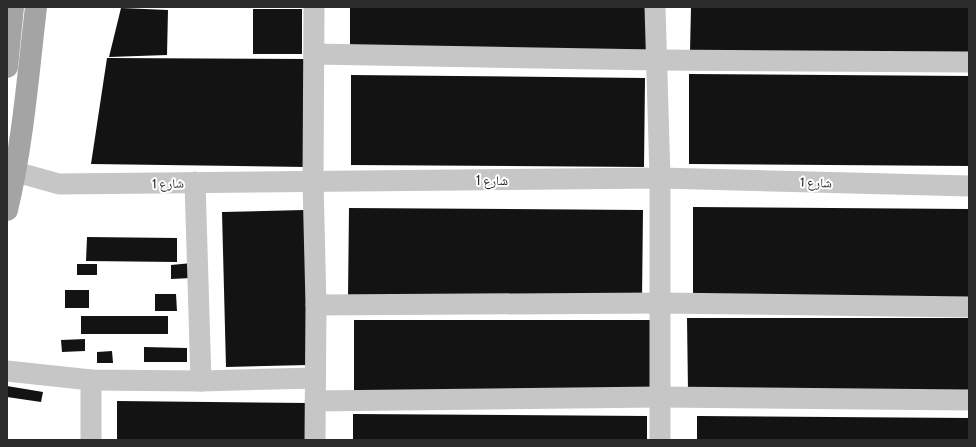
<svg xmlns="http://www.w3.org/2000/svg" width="976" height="447" font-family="Cabin,'Noto Naskh Arabic',sans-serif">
<rect width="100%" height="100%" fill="#fff"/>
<!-- building -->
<g fill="#131313">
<path d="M 350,7 L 648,7 L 648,55 L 350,53 Z"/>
<path d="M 691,7 L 969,7 L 969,54 L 690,52 Z"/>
<path d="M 121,8 L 168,10 L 167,55 L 109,57 Z"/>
<rect x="253" y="9" width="49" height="45"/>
<path d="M 107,58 L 307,59 L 306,167 L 91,164 Z"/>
<path d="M 689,74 L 969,76 L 969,166 L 689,164 Z"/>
<path d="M 351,75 L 645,78 L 644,167 L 351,165 Z"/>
<path d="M 693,207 L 969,209 L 969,298 L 693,296 Z"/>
<path d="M 349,208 L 643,210 L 642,300 L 348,297 Z"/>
<path d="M 304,210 L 308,365 L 226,367 L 222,212 Z"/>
<path d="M 87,237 L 177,238 L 177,262 L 86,261 Z"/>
<path d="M 192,263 L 192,278 L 171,279 L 171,265 Z"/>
<rect x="77" y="264" width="20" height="11"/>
<rect x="65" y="290" width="24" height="18"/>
<path d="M 155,294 L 176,294 L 177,311 L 155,311 Z"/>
<rect x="81" y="316" width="87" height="18"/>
<path d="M 687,318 L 969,318 L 969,391 L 688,391 Z"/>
<rect x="354" y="320" width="301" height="73"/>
<path d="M 85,339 L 85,351 L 62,352 L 61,340 Z"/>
<path d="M 144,347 L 187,348 L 187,362 L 144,362 Z"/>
<path d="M 112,351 L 113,363 L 97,363 L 97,352 Z"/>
<path d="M 7,386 L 43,392 L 41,402 L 7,397 Z"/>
<path d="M 117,401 L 308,403 L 307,440 L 117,440 Z"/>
<path d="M 353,414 L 647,416 L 647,440 L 353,440 Z"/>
<path d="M 697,416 L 969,418 L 969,440 L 697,440 Z"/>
</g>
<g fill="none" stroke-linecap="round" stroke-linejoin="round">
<!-- minor -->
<g stroke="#c6c6c6" stroke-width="21">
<path d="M 314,7 L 313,181 L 316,305 L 315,440"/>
<path d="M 655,7 L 660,178 L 660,440"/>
<path d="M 314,54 L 656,60 L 969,62"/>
<path d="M 16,172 L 59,184 L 660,178 L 969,186"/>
<path d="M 195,182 L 201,381"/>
<path d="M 316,305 L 660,303 L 969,307"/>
<path d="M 7,371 L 91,380 L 201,381 L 315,378"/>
<path d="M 315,401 L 659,397 L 969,400"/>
<path d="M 91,440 L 91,380"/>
</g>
<!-- major -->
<g stroke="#a4a4a4" stroke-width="22">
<path d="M 7,67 L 13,7"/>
<path d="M 7,210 C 23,143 28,75 36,7"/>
</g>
</g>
<g text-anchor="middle" stroke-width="4" stroke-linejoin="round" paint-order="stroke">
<!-- street labels -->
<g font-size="13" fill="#2c2c2c" stroke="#fff">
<text x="492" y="185">شارع 1</text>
<text transform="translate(816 182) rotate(2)" y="5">شارع 1</text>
<text transform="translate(168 183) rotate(-1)" y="5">شارع 1</text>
</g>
</g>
<!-- border -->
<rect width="976" height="447" fill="none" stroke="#2c2c2c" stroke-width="16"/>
</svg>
